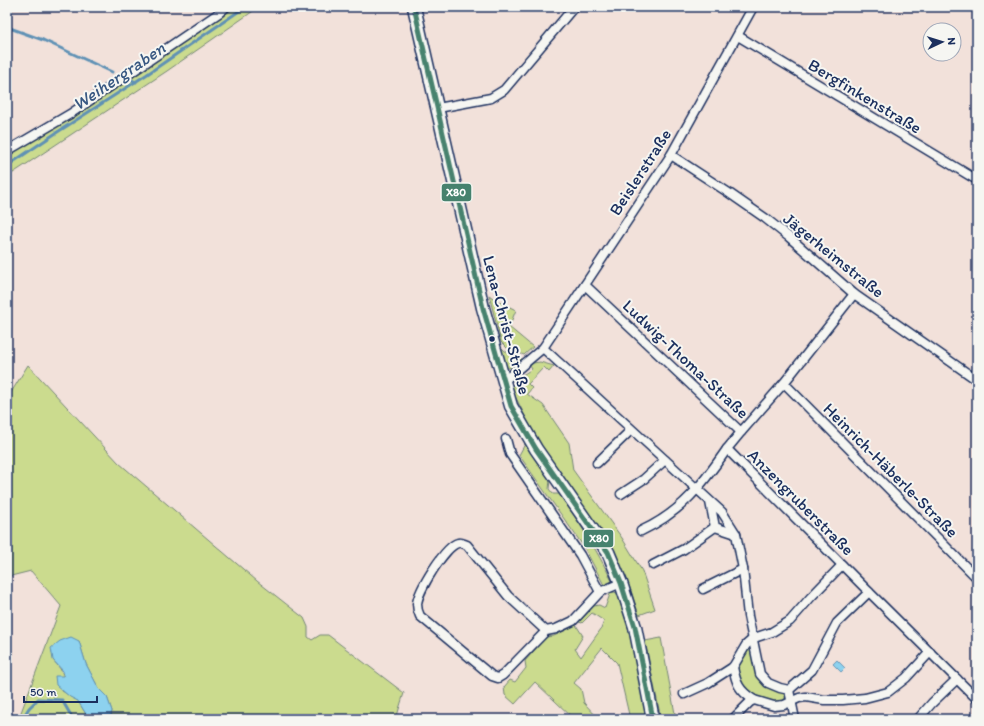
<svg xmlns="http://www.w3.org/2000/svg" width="984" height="726" font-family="Itim,sans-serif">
<rect width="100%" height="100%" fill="#f2e1da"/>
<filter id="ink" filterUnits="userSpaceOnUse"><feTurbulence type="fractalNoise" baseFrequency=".025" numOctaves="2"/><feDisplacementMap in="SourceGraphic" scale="8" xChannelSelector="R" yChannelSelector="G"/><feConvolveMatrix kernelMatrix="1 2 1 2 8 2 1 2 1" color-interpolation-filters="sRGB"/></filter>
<g filter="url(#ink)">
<!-- green -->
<g fill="#cbdb8e" stroke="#738576">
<path d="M 232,7 L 259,7 L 167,71 L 7,177 L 7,156 L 82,110 L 144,70 Z"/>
<path d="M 489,295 L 497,301 L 516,310 L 509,327 L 533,347 L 524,355 L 507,348 L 501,342 Z"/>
<path d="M 500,346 L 505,351 L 522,359 C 515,364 511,371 502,367 Z"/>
<path d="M 540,362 L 554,366 L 549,372 L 544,367 L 528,384 L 532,388 L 527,394 L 543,405 L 569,443 L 573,470 L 622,538 L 642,571 L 655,609 L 639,615 L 630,588 L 613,550 L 535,436 L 513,392 C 509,382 524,374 532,369 L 530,366 L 533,363 Z"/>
<path d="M 28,365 L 119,463 L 257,581 L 304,618 L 308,627 L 308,637 L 312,640 L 320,635 L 328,635 L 404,693 L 396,719 L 110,719 L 112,711 L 107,697 L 99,689 L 86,664 L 79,641 L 53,660 C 65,674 64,674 62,691 L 78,701 L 89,719 L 16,719 L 20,715 L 61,606 L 31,571 L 7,577 L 7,399 Z"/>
<path d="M 525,444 L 550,480 L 549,489 L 553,494 L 559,494 C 579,522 597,550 612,581 L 604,585 L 584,547 L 519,455 Z"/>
<path d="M 614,592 L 620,594 L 628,622 L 648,719 L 630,719 L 617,663 L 602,648 L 574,683 L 581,689 L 584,703 L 599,719 L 574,719 L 535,682 L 515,704 L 505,695 L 504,687 L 510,680 L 515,682 L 526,668 L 525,661 L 546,637 L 554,636 L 576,625 L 583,636 L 575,649 L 581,657 L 601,629 L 604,621 L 592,613 L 582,623 L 579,622 L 594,606 L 599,605 L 605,608 L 610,594 Z"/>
<path d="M 661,638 L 676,719 L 661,719 L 645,641 Z"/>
<path d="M 752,641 L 767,685 L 786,695 L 784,701 C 771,704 757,699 746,694 L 734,666 Z"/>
</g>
<!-- water -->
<g fill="#8dd2ef" stroke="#5f91b5">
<path d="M 71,637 L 79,641 L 86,664 L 99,689 L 107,697 L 112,711 L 110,719 L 89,719 L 78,701 L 70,697 L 56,685 L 55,676 L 64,676 L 63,671 L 53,660 L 51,648 L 60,641 Z"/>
<path d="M 837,660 L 845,668 L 841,672 L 833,664 Z"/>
</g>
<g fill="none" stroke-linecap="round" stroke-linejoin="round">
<!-- stream -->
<g stroke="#5f91b5" stroke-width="3">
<path d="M 7,27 L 43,40 L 112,72"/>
<path d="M 128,78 L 136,82"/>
<path d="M 7,166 L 56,133 L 146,75 L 245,7"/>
<path d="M 22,719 L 29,708 L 38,699 L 62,700 L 73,719"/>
</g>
<!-- street casing -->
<g stroke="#1b2f5e" stroke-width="11">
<g id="street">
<path d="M 738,36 L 977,180"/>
<path d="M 438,108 L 491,98 L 504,90 L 574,7"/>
<path d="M 7,151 L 70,114 L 219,13 L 226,7"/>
<path d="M 671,155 L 729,193 L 765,218 L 789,237 L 854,294 L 977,380"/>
<path d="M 585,285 L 741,432 L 784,383 L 854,294"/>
<path d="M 543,348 L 722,512 L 736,534 L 743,569 L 748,616 L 760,674 L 768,683 L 780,688 L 789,690 L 795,719"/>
<path d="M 504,381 L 543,348 L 671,155 L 753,7"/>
<path d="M 784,383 L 977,578"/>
<path d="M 741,432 L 727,449 L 869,592 L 977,699"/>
<path d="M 506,439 L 510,454 L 580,555 L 600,592"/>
<path d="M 597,463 L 631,430"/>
<path d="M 621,494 L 644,479 L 665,460"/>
<path d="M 710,502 L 715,527 L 736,534"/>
<path d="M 641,531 C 682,512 702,485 727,449"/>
<path d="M 653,565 L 684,549 L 715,527"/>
<path d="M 703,589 L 743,569"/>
<path d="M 546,631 L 503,675 L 498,678 L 492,676 L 420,616 C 418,612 417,608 417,604 C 418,591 445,546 458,543 C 461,542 464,544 467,545 L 508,596 L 546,631 L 556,629 L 573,621 L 600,592 L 621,583"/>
<path d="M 733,667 C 736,683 739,691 754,700"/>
<path d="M 789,690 L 812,670 L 837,623 L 869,592"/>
<path d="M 684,694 L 708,683 L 733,667 L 746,645 L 754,638 L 772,632 L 790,621 L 811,597 L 842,565"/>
<path d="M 733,719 L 750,702 L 754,700 L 774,706 L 784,705 L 799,698 L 806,697 L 824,700 L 843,700 L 865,698 L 888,692 L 906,678 L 930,652"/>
<path d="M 918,719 L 932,703 L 957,679"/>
</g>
</g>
<!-- secondary casing -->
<g stroke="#1b2f5e" stroke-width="15">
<path id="secondary" d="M 414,7 L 483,308 L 511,406 L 536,449 L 608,552 L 621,583 L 635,627 L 653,719"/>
</g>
<!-- street -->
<use href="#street" stroke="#f6f6f2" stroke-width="8"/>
<!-- secondary -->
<use href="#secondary" stroke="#f6f6f2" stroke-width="12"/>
<!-- bus-1 casing -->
<g stroke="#f6f6f2" stroke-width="8">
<path id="bus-1" d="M 414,7 L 483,308 L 511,406 L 536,449 L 608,552 L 621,583 L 635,627 L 653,719"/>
</g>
<!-- bus-1 -->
<use href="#bus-1" stroke="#46826e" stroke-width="5"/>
</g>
</g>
<!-- markers -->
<circle fill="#1b2f5e" stroke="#f6f6f2" stroke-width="1.5" cx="492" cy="339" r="3.5"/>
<g text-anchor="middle" stroke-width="4" stroke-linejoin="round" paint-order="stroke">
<!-- street labels -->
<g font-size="17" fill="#1b2f5e" stroke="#f6f6f2">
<text transform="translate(865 96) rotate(31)" y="6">Bergfinkenstraße</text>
<text transform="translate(640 172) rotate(-57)" y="6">Beislerstraße</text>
<text transform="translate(834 255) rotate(39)" y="6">Jägerheimstraße</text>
<text transform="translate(507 325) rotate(75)" y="6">Lena-Christ-Straße</text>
<text transform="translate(686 359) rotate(43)" y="6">Ludwig-Thoma-Straße</text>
<text transform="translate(891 470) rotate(45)" y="6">Heinrich-Häberle-Straße</text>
<text transform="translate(801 502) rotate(45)" y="6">Anzengruberstraße</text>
</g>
<!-- water labels -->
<g font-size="18" font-style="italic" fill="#385882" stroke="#f6f6f2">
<text transform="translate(119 76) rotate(-34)" y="6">Weihergraben</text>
</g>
</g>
<g stroke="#f6f6f2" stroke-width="1.5">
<rect x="441" y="183" width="31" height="19" rx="4" fill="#46826e"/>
<rect x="583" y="529" width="31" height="19" rx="4" fill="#46826e"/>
</g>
<g font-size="11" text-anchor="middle" font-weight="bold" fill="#fff">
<text x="456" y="196">X80</text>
<text x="599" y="542">X80</text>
</g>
<!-- margin -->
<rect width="984" height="726" fill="none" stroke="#f6f6f2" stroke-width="24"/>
<rect x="12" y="12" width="960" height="702" fill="none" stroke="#1b2f5e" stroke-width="1.5" filter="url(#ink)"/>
<!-- north arrow -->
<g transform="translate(942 42) rotate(86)"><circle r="19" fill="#f6f6f2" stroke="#9ea6b7"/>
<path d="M0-3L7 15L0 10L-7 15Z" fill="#1b2f5e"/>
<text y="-6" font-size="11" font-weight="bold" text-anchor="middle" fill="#1b2f5e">N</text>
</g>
<!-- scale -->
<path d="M24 696v6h73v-6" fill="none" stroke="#1b2f5e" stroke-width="2"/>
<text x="30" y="696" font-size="12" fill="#1b2f5e" stroke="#f6f6f2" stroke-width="3" paint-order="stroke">50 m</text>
</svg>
